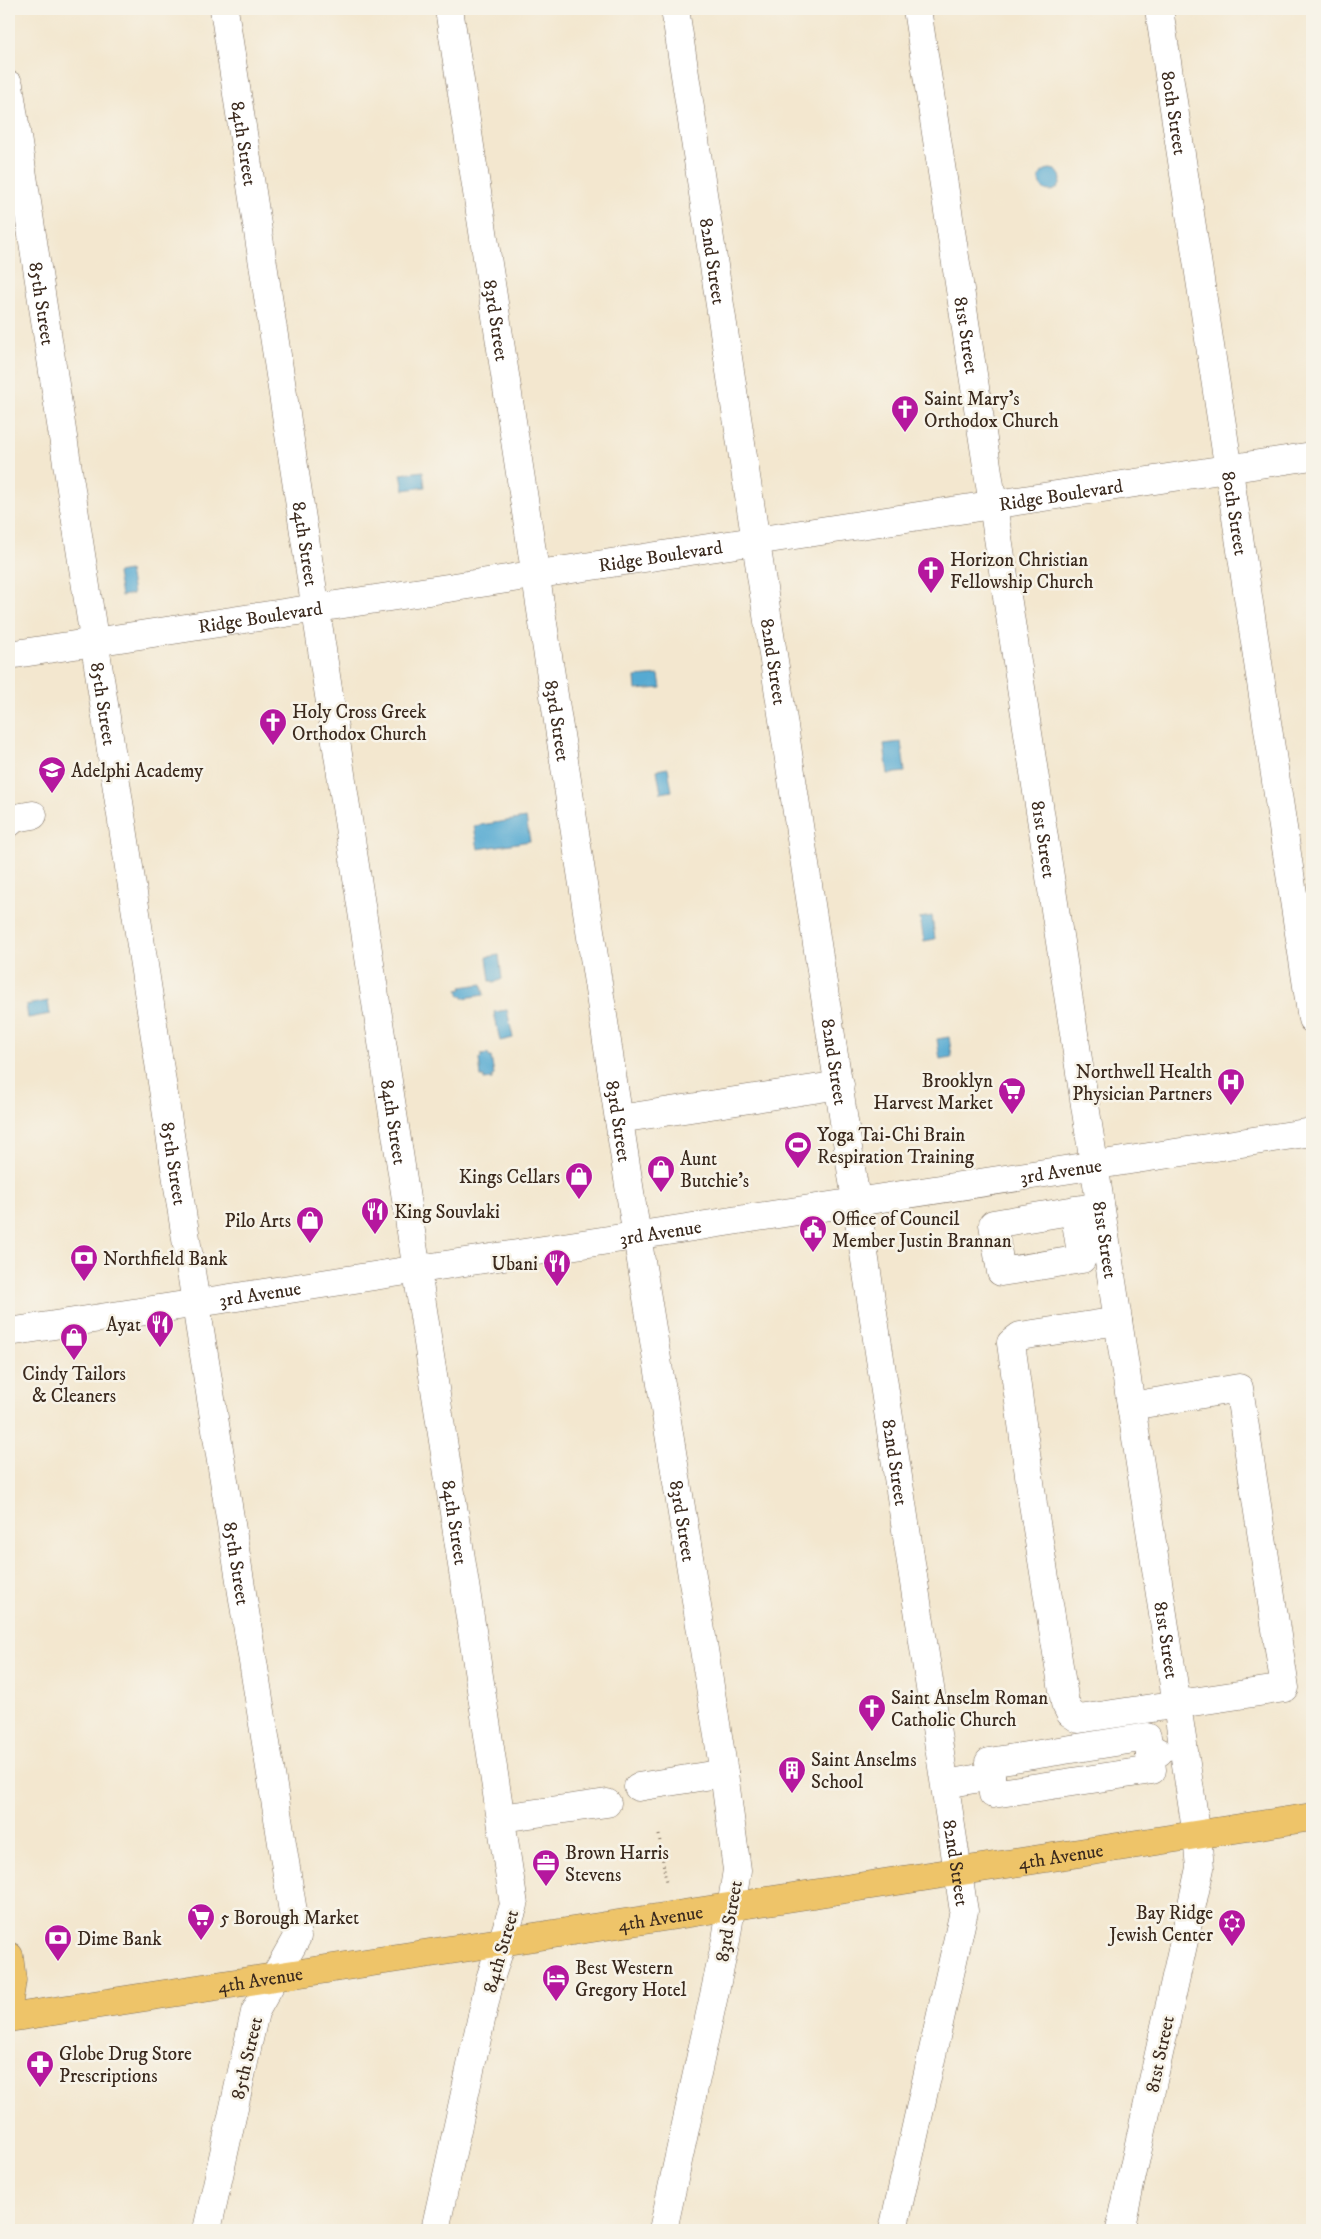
<svg xmlns="http://www.w3.org/2000/svg" width="1321" height="2239" font-family="'IM FELL DW Pica',serif">
<rect width="100%" height="100%" fill="#f7f3e8"/>
<filter id="ink" filterUnits="userSpaceOnUse"><feTurbulence type="fractalNoise" baseFrequency=".02" numOctaves="2"/><feDisplacementMap in="SourceGraphic" scale="10" xChannelSelector="R" yChannelSelector="G"/><feConvolveMatrix kernelMatrix="1 2 1 2 8 2 1 2 1" color-interpolation-filters="sRGB"/></filter>
<filter id="wash" filterUnits="userSpaceOnUse"><feTurbulence type="fractalNoise" baseFrequency=".0096" numOctaves="4" result="noise"/><feDisplacementMap in="SourceGraphic" scale="20" xChannelSelector="R" yChannelSelector="G"/><feGaussianBlur stdDeviation="1.12" result="paint"/><feColorMatrix in="noise" values="0 0 0 0 0 0 0 0 0 0 0 0 0 0 0 0 0 1.4 0 .05"/><feComposite in="paint" operator="in"/></filter>
<g filter="url(#wash)">
<rect width="100%" height="100%" fill="#f3e7cf"/>
<!-- water -->
<g fill="#57aad2" stroke="#496a78">
<circle cx="1050" cy="180" r="11"/>
<path d="M 423,471 L 425,487 L 404,490 L 401,474 Z"/>
<path d="M 129,571 L 133,594 L 121,596 L 117,573 Z"/>
<path d="M 659,675 L 661,688 L 636,690 L 635,677 Z"/>
<path d="M 901,742 L 905,772 L 888,774 L 884,744 Z"/>
<path d="M 668,768 L 672,791 L 661,793 L 657,770 Z"/>
<path d="M 526,818 L 530,841 L 478,849 L 474,826 Z"/>
<path d="M 932,916 L 935,939 L 924,941 L 920,918 Z"/>
<path d="M 499,955 L 502,979 L 494,983 L 493,981 L 490,981 L 487,957 Z"/>
<path d="M 482,984 L 484,995 L 463,998 L 463,996 L 460,996 L 458,990 L 462,989 L 461,987 Z"/>
<path d="M 48,1001 L 50,1014 L 28,1018 L 26,1005 Z"/>
<path d="M 507,1010 L 513,1038 L 500,1041 L 494,1012 Z"/>
<path d="M 949,1037 L 952,1057 L 940,1059 L 937,1039 Z"/>
<path d="M 488,1054 L 489,1057 L 491,1057 L 494,1075 L 492,1076 L 492,1079 L 484,1080 L 484,1077 L 481,1077 L 479,1059 L 481,1058 L 481,1055 Z"/>
</g>
</g>
<g filter="url(#ink)">
<g fill="none" stroke-linecap="round" stroke-linejoin="round">
<!-- minor casing -->
<g stroke="#7b6c5c" stroke-width="29">
<g id="minor">
<path id="s1" d="M 224,9 L 514,1905 L 490,1979 L 435,2230"/>
<path id="s2" d="M 449,9 L 632,1205 L 724,1773 L 737,1870 L 726,1940 L 663,2230"/>
<path id="s3" d="M 675,9 L 963,1905 L 964,1911 L 893,2230"/>
<path id="s4" d="M 917,9 L 1197,1836 L 1200,1868 L 1120,2230"/>
<path id="s5" d="M 1159,9 L 1312,1019"/>
<path id="s6" d="M 9,85 L 200,1330 L 297,1937 L 255,2012 L 207,2230"/>
<path id="s7" d="M 9,655 L 1312,456"/>
<path d="M 9,823 L 15,818 L 33,815"/>
<path d="M 619,1119 L 840,1085"/>
<path d="M 1074,1210 L 1082,1259 L 1001,1272 L 993,1224 L 1100,1206"/>
<path d="M 1118,1321 L 1020,1336 L 1011,1343 L 1033,1504 L 1065,1703 L 1070,1713 L 1079,1719 L 1285,1688 L 1239,1388 L 1131,1406"/>
<path id="s8" d="M 9,1332 L 1312,1132"/>
<path d="M 991,1776 L 993,1794 L 1152,1770 L 1150,1754 L 1159,1752"/>
<path d="M 946,1784 L 991,1776 L 989,1762 L 1147,1737 L 1150,1754"/>
<path d="M 638,1787 L 724,1773"/>
<path d="M 502,1818 L 607,1803"/>
</g>
</g>
<!-- major casing -->
<g stroke="#7b6c5c" stroke-width="29">
<g id="major">
<path d="M 9,1956 L 12,1980 L 9,2000"/>
<path id="s9" d="M 9,2018 L 1312,1817"/>
</g>
</g>
<!-- path -->
<path stroke="#7b6c5c" stroke-width="3" stroke-dasharray="1 4" stroke-linecap="butt" d="M 659,1835 L 666,1882"/>
<!-- minor -->
<use href="#minor" stroke="#fff" stroke-width="28"/>
<!-- major -->
<use href="#major" stroke="#eec469" stroke-width="28"/>
</g>
</g>
<!-- icons -->
<defs>
<g id="church-pin" transform="scale(1.4375)"><path d="M0 17L-7.5 6A9.5 9.5 0 1 1 7.5 6Z" fill="#b5179e" stroke="#f7f3e8"/><path d="M-1.2-6h2.4v3.5h3.3v2.4h-3.3V6h-2.4V-.1h-3.3v-2.4h3.3Z" fill="#fff"/></g>
<g id="school-pin" transform="scale(1.4375)"><path d="M0 17L-7.5 6A9.5 9.5 0 1 1 7.5 6Z" fill="#b5179e" stroke="#f7f3e8"/><path d="M0-5L7-2L0 1L-7-2ZM-4 1L0 2.5L4 1V4Q0 6-4 4Z" fill="#fff"/></g>
<g id="hospital-pin" transform="scale(1.4375)"><path d="M0 17L-7.5 6A9.5 9.5 0 1 1 7.5 6Z" fill="#b5179e" stroke="#f7f3e8"/><path d="M-5-5h3v3.5h4V-5h3V5h-3V1.5h-4V5h-3Z" fill="#fff"/></g>
<g id="supermarket-pin" transform="scale(1.4375)"><path d="M0 17L-7.5 6A9.5 9.5 0 1 1 7.5 6Z" fill="#b5179e" stroke="#f7f3e8"/><path d="M-6-5.5h2.5l.6 2H6L4.5 2H-2.5L-4.4-4H-6ZM-1.5 3.2a1.3 1.3 0 1 0 .1 0ZM3 3.2a1.3 1.3 0 1 0 .1 0Z" fill="#fff"/></g>
<g id="stadium-pin" transform="scale(1.4375)"><path d="M0 17L-7.5 6A9.5 9.5 0 1 1 7.5 6Z" fill="#b5179e" stroke="#f7f3e8"/><path d="M0-5a6.5 5 0 1 0 0 10a6.5 5 0 1 0 0-10ZM-3.5-1.8h7v3.6h-7Z" fill="#fff"/></g>
<g id="shop-pin" transform="scale(1.4375)"><path d="M0 17L-7.5 6A9.5 9.5 0 1 1 7.5 6Z" fill="#b5179e" stroke="#f7f3e8"/><path d="M-5-2.5h2.3a2.7 3.5 0 0 1 5.4 0H5L5.5 6h-11ZM-1.5-2.5h3a1.5 2.3 0 0 0-3 0Z" fill="#fff"/></g>
<g id="restaurant-pin" transform="scale(1.4375)"><path d="M0 17L-7.5 6A9.5 9.5 0 1 1 7.5 6Z" fill="#b5179e" stroke="#f7f3e8"/><path d="M-5-6h1v4h1v-4h1v4h1v-4h1v5L-1.5 .5V6h-2V.5L-5-1ZM5-6V6H3V1.5H1.5Q1.5-4 5-6Z" fill="#fff"/></g>
<g id="civic-pin" transform="scale(1.4375)"><path d="M0 17L-7.5 6A9.5 9.5 0 1 1 7.5 6Z" fill="#b5179e" stroke="#f7f3e8"/><path d="M-.6-6.5H3V-4.5H.6V-3L4-1V1h2V6H-6V1h2V-1L-.6-3ZM-1.2 2.5V6h2.4V2.5Z" fill="#fff"/></g>
<g id="bank-pin" transform="scale(1.4375)"><path d="M0 17L-7.5 6A9.5 9.5 0 1 1 7.5 6Z" fill="#b5179e" stroke="#f7f3e8"/><path d="M-6-4H6V4H-6ZM0-2.3a2.3 2.3 0 1 0 0 4.6a2.3 2.3 0 1 0 0-4.6Z" fill="#fff"/></g>
<g id="building-pin" transform="scale(1.4375)"><path d="M0 17L-7.5 6A9.5 9.5 0 1 1 7.5 6Z" fill="#b5179e" stroke="#f7f3e8"/><path d="M-4-6H4V6H1V3H-1V6H-4ZM-2.5-4.3h1.7v1.8h-1.7ZM.8-4.3h1.7v1.8H.8ZM-2.5-1h1.7V.8h-1.7ZM.8-1h1.7V.8H.8Z" fill="#fff"/></g>
<g id="office-pin" transform="scale(1.4375)"><path d="M0 17L-7.5 6A9.5 9.5 0 1 1 7.5 6Z" fill="#b5179e" stroke="#f7f3e8"/><path d="M-6-3h4V-5.5h4V-3h4V5H-6ZM-1-4.5V-3h2v-1.5ZM-6 0V1H6V0Z" fill="#fff"/></g>
<g id="synagogue-pin" transform="scale(1.4375)"><path d="M0 17L-7.5 6A9.5 9.5 0 1 1 7.5 6Z" fill="#b5179e" stroke="#f7f3e8"/><path d="M0-6.5L5.6 3.2H-5.6ZM0 6.5L5.6-3.2H-5.6Z" fill="#fff"/></g>
<g id="hotel-pin" transform="scale(1.4375)"><path d="M0 17L-7.5 6A9.5 9.5 0 1 1 7.5 6Z" fill="#b5179e" stroke="#f7f3e8"/><path d="M-6-4.5h1.5V1H6V5H4.5V3h-9V5H-6ZM-4 0a1.8 1.8 0 1 1 3.6 0ZM.5 0V-2.5h3Q6-2.5 6 0Z" fill="#fff"/></g>
<g id="pharmacy-pin" transform="scale(1.4375)"><path d="M0 17L-7.5 6A9.5 9.5 0 1 1 7.5 6Z" fill="#b5179e" stroke="#f7f3e8"/><path d="M-2-6h4v4h4v4h-4v4h-4v-4h-4v-4h4Z" fill="#fff"/></g>
</defs>
<g fill-rule="evenodd">
<use href="#church-pin" x="905" y="409"/>
<use href="#church-pin" x="931" y="570"/>
<use href="#church-pin" x="273" y="722"/>
<use href="#school-pin" x="52" y="770"/>
<use href="#hospital-pin" x="1231" y="1082"/>
<use href="#supermarket-pin" x="1012" y="1091"/>
<use href="#stadium-pin" x="798" y="1145"/>
<use href="#shop-pin" x="661" y="1169"/>
<use href="#shop-pin" x="579" y="1176"/>
<use href="#restaurant-pin" x="375" y="1211"/>
<use href="#shop-pin" x="310" y="1220"/>
<use href="#civic-pin" x="813" y="1229"/>
<use href="#bank-pin" x="84" y="1258"/>
<use href="#restaurant-pin" x="557" y="1263"/>
<use href="#restaurant-pin" x="160" y="1324"/>
<use href="#shop-pin" x="74" y="1337"/>
<use href="#church-pin" x="872" y="1708"/>
<use href="#building-pin" x="792" y="1770"/>
<use href="#office-pin" x="546" y="1863"/>
<use href="#supermarket-pin" x="201" y="1917"/>
<use href="#synagogue-pin" x="1232" y="1923"/>
<use href="#bank-pin" x="58" y="1938"/>
<use href="#hotel-pin" x="556" y="1978"/>
<use href="#pharmacy-pin" x="40" y="2064"/>
</g>
<g text-anchor="middle" stroke-width="5" stroke-linejoin="round" paint-order="stroke">
<!-- street labels -->
<g font-size="19" fill="#3b2a1e" stroke="#f7f3e8">
<text dy="7" stroke="none"><textPath href="#s5" startOffset="105">80th Street</textPath></text>
<text dy="7" stroke="none"><textPath href="#s1" startOffset="136">84th Street</textPath></text>
<text dy="7" stroke="none"><textPath href="#s3" startOffset="255">82nd Street</textPath></text>
<text dy="7" stroke="none"><textPath href="#s6" startOffset="221">85th Street</textPath></text>
<text dy="7" stroke="none"><textPath href="#s2" startOffset="315">83rd Street</textPath></text>
<text dy="7" stroke="none"><textPath href="#s4" startOffset="330">81st Street</textPath></text>
<text dy="7" stroke="none"><textPath href="#s7" startOffset="1064">Ridge Boulevard</textPath></text>
<text dy="7" stroke="none"><textPath href="#s5" startOffset="510">80th Street</textPath></text>
<text dy="7" stroke="none"><textPath href="#s1" startOffset="541">84th Street</textPath></text>
<text dy="7" stroke="none"><textPath href="#s7" startOffset="659">Ridge Boulevard</textPath></text>
<text dy="7" stroke="none"><textPath href="#s7" startOffset="254">Ridge Boulevard</textPath></text>
<text dy="7" stroke="none"><textPath href="#s3" startOffset="660">82nd Street</textPath></text>
<text dy="7" stroke="none"><textPath href="#s6" startOffset="626">85th Street</textPath></text>
<text dy="7" stroke="none"><textPath href="#s2" startOffset="720">83rd Street</textPath></text>
<text dy="7" stroke="none"><textPath href="#s4" startOffset="840">81st Street</textPath></text>
<text dy="7" stroke="none"><textPath href="#s3" startOffset="1065">82nd Street</textPath></text>
<text dy="7" stroke="none"><textPath href="#s2" startOffset="1125">83rd Street</textPath></text>
<text dy="7" stroke="none"><textPath href="#s1" startOffset="1126">84th Street</textPath></text>
<text dy="7" stroke="none"><textPath href="#s6" startOffset="1091">85th Street</textPath></text>
<text dy="7" stroke="none"><textPath href="#s8" startOffset="1064">3rd Avenue</textPath></text>
<text dy="7" stroke="none"><textPath href="#s8" startOffset="659">3rd Avenue</textPath></text>
<text dy="7" stroke="none"><textPath href="#s4" startOffset="1245">81st Street</textPath></text>
<text dy="7" stroke="none"><textPath href="#s8" startOffset="254">3rd Avenue</textPath></text>
<text dy="7" stroke="none"><textPath href="#s3" startOffset="1470">82nd Street</textPath></text>
<text dy="7" stroke="none"><textPath href="#s2" startOffset="1530">83rd Street</textPath></text>
<text dy="7" stroke="none"><textPath href="#s1" startOffset="1531">84th Street</textPath></text>
<text dy="7" stroke="none"><textPath href="#s6" startOffset="1496">85th Street</textPath></text>
<text dy="7" stroke="none"><textPath href="#s4" startOffset="1650">81st Street</textPath></text>
<text dy="7" stroke="none"><textPath href="#s9" startOffset="1064">4th Avenue</textPath></text>
<text dy="7" stroke="none"><textPath href="#s3" startOffset="1875">82nd Street</textPath></text>
<text dy="7" stroke="none"><textPath href="#s9" startOffset="659">4th Avenue</textPath></text>
<text transform="translate(728 1921) rotate(-80)" y="7">83rd Street</text>
<text transform="translate(500 1951) rotate(-74)" y="7">84th Street</text>
<text dy="7" stroke="none"><textPath href="#s9" startOffset="254">4th Avenue</textPath></text>
<text transform="translate(1159 2054) rotate(-78)" y="7">81st Street</text>
<text transform="translate(246 2058) rotate(-77)" y="7">85th Street</text>
</g>
<!-- poi labels -->
<g font-size="19" fill="#3b2a1e" stroke="#f7f3e8" text-anchor="start">
<text x="924" y="405">Saint Mary's<tspan x="924" dy="22">Orthodox Church</tspan></text>
<text x="950" y="566">Horizon Christian<tspan x="950" dy="22">Fellowship Church</tspan></text>
<text x="292" y="718">Holy Cross Greek<tspan x="292" dy="22">Orthodox Church</tspan></text>
<text x="71" y="777">Adelphi Academy</text>
<text x="1212" y="1078" text-anchor="end">Northwell Health<tspan x="1212" dy="22">Physician Partners</tspan></text>
<text x="993" y="1087" text-anchor="end">Brooklyn<tspan x="993" dy="22">Harvest Market</tspan></text>
<text x="817" y="1141">Yoga Tai-Chi Brain<tspan x="817" dy="22">Respiration Training</tspan></text>
<text x="680" y="1165">Aunt<tspan x="680" dy="22">Butchie's</tspan></text>
<text x="560" y="1183" text-anchor="end">Kings Cellars</text>
<text x="394" y="1218">King Souvlaki</text>
<text x="832" y="1225">Office of Council<tspan x="832" dy="22">Member Justin Brannan</tspan></text>
<text x="291" y="1227" text-anchor="end">Pilo Arts</text>
<text x="103" y="1265">Northfield Bank</text>
<text x="538" y="1270" text-anchor="end">Ubani</text>
<text x="141" y="1331" text-anchor="end">Ayat</text>
<text x="74" y="1380" text-anchor="middle">Cindy Tailors<tspan x="74" dy="22">&amp; Cleaners</tspan></text>
<text x="891" y="1704">Saint Anselm Roman<tspan x="891" dy="22">Catholic Church</tspan></text>
<text x="811" y="1766">Saint Anselms<tspan x="811" dy="22">School</tspan></text>
<text x="565" y="1859">Brown Harris<tspan x="565" dy="22">Stevens</tspan></text>
<text x="1213" y="1919" text-anchor="end">Bay Ridge<tspan x="1213" dy="22">Jewish Center</tspan></text>
<text x="220" y="1924">5 Borough Market</text>
<text x="77" y="1945">Dime Bank</text>
<text x="575" y="1974">Best Western<tspan x="575" dy="22">Gregory Hotel</tspan></text>
<text x="59" y="2060">Globe Drug Store<tspan x="59" dy="22">Prescriptions</tspan></text>
</g>
</g>
<!-- margin -->
<rect width="1321" height="2239" fill="none" stroke="#f7f3e8" stroke-width="30"/>
</svg>
